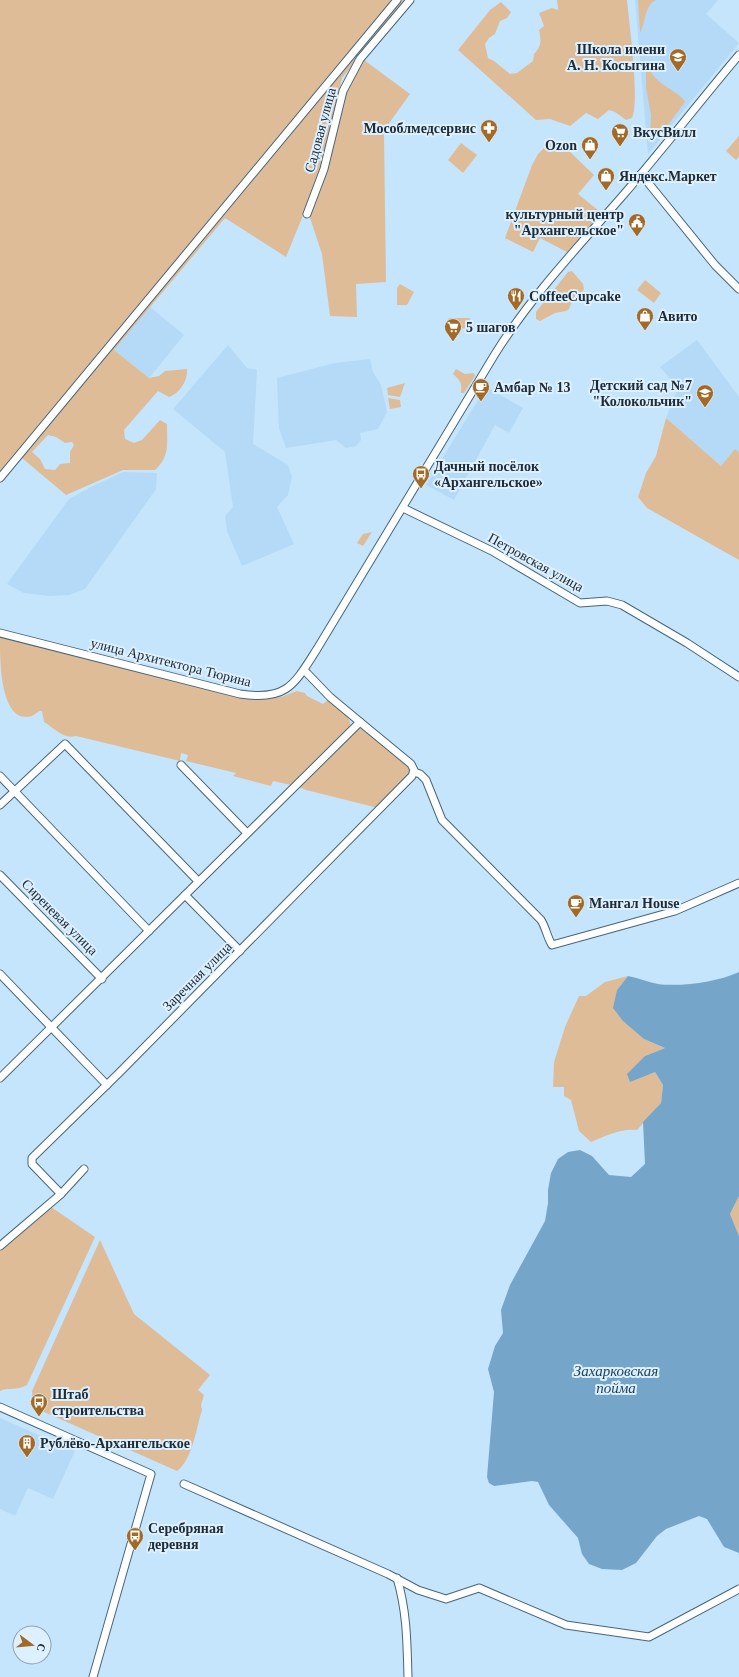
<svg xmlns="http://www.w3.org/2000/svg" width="739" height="1677" font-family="Georgia,serif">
<rect width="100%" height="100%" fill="#c5e5fd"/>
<!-- built -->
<g fill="#b4daf7">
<path d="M 635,0 L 718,0 L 706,14 L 739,43 L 648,154 Z"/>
<path d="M 150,307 L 184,335 L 149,378 L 114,350 Z"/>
<path d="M 697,340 L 739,397 L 739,452 L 735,450 L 721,466 L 666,418 L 678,388 L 660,367 Z"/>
<path d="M 228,345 L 247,368 L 257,370 L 253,444 L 288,465 L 292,477 L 288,495 L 277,507 L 294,544 L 242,566 L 227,531 L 225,516 L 233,507 L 225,452 L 173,409 Z"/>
<path d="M 370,359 L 373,372 L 381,385 L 387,412 L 378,429 L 360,433 L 361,440 L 356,446 L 346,448 L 336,440 L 286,448 L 279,428 L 277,378 L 335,363 Z"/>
<path d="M 486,387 L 523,408 L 509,433 L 495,425 L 454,500 L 426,485 Z"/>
<path d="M 123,472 L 157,473 L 156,489 L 85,589 L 69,595 L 49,596 L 24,593 L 7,584 L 69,499 L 91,487 Z"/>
<path d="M 0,1418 L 75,1451 L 53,1499 L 28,1488 L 15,1516 L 0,1509 Z"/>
</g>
<!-- green -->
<g fill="#dfbc98" fill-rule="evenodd">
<path d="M 0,0 L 407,0 L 342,78 L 322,169 L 286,257 L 225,218 L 114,350 L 149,378 L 159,376 L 165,371 L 187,369 C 188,380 180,393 169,397 L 158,391 L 124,430 L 125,439 L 134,443 L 142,440 L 160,420 L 167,424 C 167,444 170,456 155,470 L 123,470 L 66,495 L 22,458 L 0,483 ZM 48,435 L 56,437 L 65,443 L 72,442 L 74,445 L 70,452 L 70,463 L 60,464 L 55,470 L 45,469 L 40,459 L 32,452 Z"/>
<path d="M 557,0 L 627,0 C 629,22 640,102 632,118 L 626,120 L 615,112 L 609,110 L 598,119 L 586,113 L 570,126 L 550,119 L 536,120 L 458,50 L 490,10 L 501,2 L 511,12 L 507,18 L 500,21 L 495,34 L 489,38 L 485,44 L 488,58 L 494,61 L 510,74 L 517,73 L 533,61 L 534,54 C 542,46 541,40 539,30 L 544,26 L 539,13 L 552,8 L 558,10 Z"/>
<path d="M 638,0 L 656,0 C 644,6 646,22 640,33 Z"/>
<path d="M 364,60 L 410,94 L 382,133 L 384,135 L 386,282 L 356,284 L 357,317 L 330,316 L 322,254 L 309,215 L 345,93 Z"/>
<path d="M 646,66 L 649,66 C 652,84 680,91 685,102 L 668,125 L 653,140 L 650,137 L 651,115 L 646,88 Z"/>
<path d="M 739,136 L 739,157 L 736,160 L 726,151 Z"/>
<path d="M 552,140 L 565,147 L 594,175 L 578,194 L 599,211 L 599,216 L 567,252 L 540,238 L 533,252 L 505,238 L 532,165 L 538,154 Z"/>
<path d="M 461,143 L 477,155 L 463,173 L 448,160 Z"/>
<path d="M 572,271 L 583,284 L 584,289 L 580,295 L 573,298 L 569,309 L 566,311 L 555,313 L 540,321 L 536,319 L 536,312 L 568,272 Z"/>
<path d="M 645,280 L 661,293 L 654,303 L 637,290 Z"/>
<path d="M 400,284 L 414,292 L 407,305 L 397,305 L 397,288 Z"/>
<path d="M 449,318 L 470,318 L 468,327 L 466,329 C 459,327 450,329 445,326 Z"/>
<path d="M 456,369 L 465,374 L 474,373 L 475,376 L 464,393 L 461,393 C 462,383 461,381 453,374 Z"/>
<path d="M 405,383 L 400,397 L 388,395 L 387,388 Z"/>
<path d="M 388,398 L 400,400 L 401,407 L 390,409 Z"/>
<path d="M 666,418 L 721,466 L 735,449 L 739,452 L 739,560 L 647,508 L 638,497 L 646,473 L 656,456 Z"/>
<path d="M 372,532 L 363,546 L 357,543 L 363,534 Z"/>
<path d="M 0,637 L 247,699 L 281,697 L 297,691 L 305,693 L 307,696 L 323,704 L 328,700 C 335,706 353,716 350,727 L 291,785 L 273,781 L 271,786 L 233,776 L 236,773 L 186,761 L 188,755 L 181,753 L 180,761 L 76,736 C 64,740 54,728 44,722 L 42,711 L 39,711 C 32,717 29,718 20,716 C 0,707 0,660 0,637 Z"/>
<path d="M 360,728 L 363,728 L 410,766 L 411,772 L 378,808 L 306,790 L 299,787 L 357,730 Z"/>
<path d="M 628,976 L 617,990 L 644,1039 L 665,1048 L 645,1056 L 646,1075 L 655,1072 L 663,1085 L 661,1103 L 637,1130 C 621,1128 605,1136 591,1142 L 579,1131 L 571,1100 L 564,1096 L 564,1087 L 553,1087 L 554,1062 L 565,1027 L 579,996 L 586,996 L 605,982 Z"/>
<path d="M 739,1196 L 739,1236 L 730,1214 Z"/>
<path d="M 51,1207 L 95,1237 L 27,1385 C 17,1391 8,1387 0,1391 L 0,1250 Z"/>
<path d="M 100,1240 L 134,1314 L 210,1375 L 198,1390 L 204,1395 L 201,1405 L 202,1410 C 196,1429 193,1458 177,1471 L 33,1407 L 32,1391 Z"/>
</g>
<!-- water -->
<path fill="#75a6ca" d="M 739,972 L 739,1196 L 730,1214 L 739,1236 L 739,1553 L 724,1547 L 707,1519 L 699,1516 L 666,1529 L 657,1536 L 636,1563 L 622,1570 L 602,1569 L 589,1564 L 582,1554 L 578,1538 L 549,1505 L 538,1482 L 532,1481 L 494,1486 L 489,1483 L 487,1477 L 494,1392 L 488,1369 L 495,1346 L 503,1333 L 501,1310 L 510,1285 L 545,1221 L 548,1203 L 548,1190 L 551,1173 L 558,1159 L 568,1152 L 580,1150 L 592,1156 L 609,1175 L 631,1177 L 645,1164 L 643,1122 L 661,1103 L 663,1085 L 655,1072 L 630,1082 L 627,1074 L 645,1056 L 665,1048 L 644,1039 L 623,1021 L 613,1008 L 617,990 L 628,976 C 638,978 648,982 658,984 C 681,987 718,982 739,972 Z"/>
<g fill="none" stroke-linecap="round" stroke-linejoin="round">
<!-- minor casing -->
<g stroke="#486579" stroke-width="9">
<g id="minor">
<path d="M 641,174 L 715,265 L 739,289"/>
<path d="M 307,214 L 324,169 L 343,91 L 360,59 L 410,0"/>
<path d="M 0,478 L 397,0"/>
<path d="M 403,508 L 492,551 L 580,603 L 607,601 L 622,605 L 687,643 L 739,677"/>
<path d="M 0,633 L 240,694 C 287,701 294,685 317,649 L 495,354 C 532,295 579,246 625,193 C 664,148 700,101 739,55"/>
<path d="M 181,765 L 247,833"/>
<path d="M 414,772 L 420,774 L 426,780 L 442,820 L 541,920 C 546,928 547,937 552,945 L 675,911 L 739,883"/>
<path d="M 0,776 L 149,931"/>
<path d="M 0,805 L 65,744 L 198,881"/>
<path d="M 0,875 L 102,979"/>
<path d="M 185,895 L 240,951"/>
<path d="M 0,974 L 107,1085"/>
<path d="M 0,1078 L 360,722 L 330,697 L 304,670"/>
<path d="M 61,1194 L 84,1169"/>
<path d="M 0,1246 L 61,1194 L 32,1164 L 32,1158 L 120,1072 L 412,776 L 414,770 L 411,764 L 360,722"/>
<path d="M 0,1407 L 151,1474 L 93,1677"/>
<path d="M 184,1484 L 388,1574 L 418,1590 L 446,1599 L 479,1588 L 566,1625 L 649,1637 L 739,1589"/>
<path d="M 397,1578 C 407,1612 407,1642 408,1677"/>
</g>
</g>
<!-- minor -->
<use href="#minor" stroke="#fff" stroke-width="7"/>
</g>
<!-- icons -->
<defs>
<g id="school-pin" transform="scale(0.9)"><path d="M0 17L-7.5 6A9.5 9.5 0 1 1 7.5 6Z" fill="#a26a26" stroke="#ddf0ff"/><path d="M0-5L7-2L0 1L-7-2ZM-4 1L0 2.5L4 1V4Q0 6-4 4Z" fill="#fff"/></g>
<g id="pharmacy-pin" transform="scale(0.9)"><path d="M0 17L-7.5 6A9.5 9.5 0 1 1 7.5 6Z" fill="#a26a26" stroke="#ddf0ff"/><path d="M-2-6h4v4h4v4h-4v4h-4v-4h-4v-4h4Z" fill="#fff"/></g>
<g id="supermarket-pin" transform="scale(0.9)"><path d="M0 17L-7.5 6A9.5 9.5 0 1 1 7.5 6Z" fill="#a26a26" stroke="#ddf0ff"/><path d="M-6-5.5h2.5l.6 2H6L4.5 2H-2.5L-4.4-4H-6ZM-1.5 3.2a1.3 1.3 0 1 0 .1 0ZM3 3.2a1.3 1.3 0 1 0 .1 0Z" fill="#fff"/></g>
<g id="shop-pin" transform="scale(0.9)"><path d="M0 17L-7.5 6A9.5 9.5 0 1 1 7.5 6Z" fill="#a26a26" stroke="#ddf0ff"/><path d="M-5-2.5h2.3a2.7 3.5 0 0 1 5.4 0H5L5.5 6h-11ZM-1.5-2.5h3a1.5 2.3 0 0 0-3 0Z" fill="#fff"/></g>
<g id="civic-pin" transform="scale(0.9)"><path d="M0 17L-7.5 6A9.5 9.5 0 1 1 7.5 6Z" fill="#a26a26" stroke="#ddf0ff"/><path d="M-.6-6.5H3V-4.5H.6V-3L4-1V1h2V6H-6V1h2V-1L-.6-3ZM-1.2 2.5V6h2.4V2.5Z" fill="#fff"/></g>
<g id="restaurant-pin" transform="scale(0.9)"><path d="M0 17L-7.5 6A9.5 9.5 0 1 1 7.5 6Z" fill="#a26a26" stroke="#ddf0ff"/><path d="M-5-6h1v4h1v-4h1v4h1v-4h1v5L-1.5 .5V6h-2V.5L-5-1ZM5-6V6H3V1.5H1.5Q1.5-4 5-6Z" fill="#fff"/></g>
<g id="cafe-pin" transform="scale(0.9)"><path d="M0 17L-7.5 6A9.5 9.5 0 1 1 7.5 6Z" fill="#a26a26" stroke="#ddf0ff"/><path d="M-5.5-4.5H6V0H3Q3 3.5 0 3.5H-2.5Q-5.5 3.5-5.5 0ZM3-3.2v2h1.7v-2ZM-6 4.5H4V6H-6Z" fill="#fff"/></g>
<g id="bus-pin" transform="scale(0.9)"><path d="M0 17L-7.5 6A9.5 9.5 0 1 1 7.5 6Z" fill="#a26a26" stroke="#ddf0ff"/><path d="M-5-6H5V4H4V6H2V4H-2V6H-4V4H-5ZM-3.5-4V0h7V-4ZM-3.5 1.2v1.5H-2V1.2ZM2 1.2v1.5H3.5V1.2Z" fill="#fff"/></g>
<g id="building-pin" transform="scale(0.9)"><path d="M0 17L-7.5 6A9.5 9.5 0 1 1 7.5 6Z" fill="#a26a26" stroke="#ddf0ff"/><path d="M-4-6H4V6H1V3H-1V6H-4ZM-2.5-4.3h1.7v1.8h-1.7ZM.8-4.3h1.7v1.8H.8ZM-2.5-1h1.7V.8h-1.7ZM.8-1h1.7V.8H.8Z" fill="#fff"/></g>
</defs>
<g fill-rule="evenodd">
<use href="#school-pin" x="678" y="57"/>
<use href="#pharmacy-pin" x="489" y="128"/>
<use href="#supermarket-pin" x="620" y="132"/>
<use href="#shop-pin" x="590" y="145"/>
<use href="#shop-pin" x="606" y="176"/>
<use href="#civic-pin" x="637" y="222"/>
<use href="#restaurant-pin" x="516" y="296"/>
<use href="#shop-pin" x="645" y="316"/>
<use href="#supermarket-pin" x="453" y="327"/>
<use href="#cafe-pin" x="481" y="387"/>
<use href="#school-pin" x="705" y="393"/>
<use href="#bus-pin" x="421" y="474"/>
<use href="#cafe-pin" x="576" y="903"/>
<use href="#bus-pin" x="39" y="1402"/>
<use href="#building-pin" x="27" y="1443"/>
<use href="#bus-pin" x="135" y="1536"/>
</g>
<g text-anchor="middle" stroke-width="4" stroke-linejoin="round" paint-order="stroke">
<!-- poi labels -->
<g font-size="14" font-weight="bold" fill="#202c35" stroke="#ddf0ff" text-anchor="start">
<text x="665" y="54" text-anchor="end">Школа имени<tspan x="665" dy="16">А. Н. Косыгина</tspan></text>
<text x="476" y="133" text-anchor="end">Мособлмедсервис</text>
<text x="633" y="137">ВкусВилл</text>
<text x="577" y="150" text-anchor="end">Ozon</text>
<text x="619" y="181">Яндекс.Маркет</text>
<text x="624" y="219" text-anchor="end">культурный центр<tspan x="624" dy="16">"Архангельское"</tspan></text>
<text x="529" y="301">CoffeeCupcake</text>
<text x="658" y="321">Авито</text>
<text x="466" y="332">5 шагов</text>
<text x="692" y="390" text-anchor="end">Детский сад №7<tspan x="692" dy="16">"Колокольчик"</tspan></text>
<text x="494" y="392">Амбар № 13</text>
<text x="434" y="471">Дачный посёлок<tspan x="434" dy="16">«Архангельское»</tspan></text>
<text x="589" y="908">Мангал House</text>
<text x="52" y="1399">Штаб<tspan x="52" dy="16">строительства</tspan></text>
<text x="40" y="1448">Рублёво-Архангельское</text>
<text x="148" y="1533">Серебряная<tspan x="148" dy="16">деревня</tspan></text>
</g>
<!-- street labels -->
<g font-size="14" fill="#202c35" stroke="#ddf0ff">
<text transform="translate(320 130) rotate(-75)" y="5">Садовая улица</text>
<text transform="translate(536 562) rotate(29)" y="5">Петровская улица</text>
<text transform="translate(171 662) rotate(14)" y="5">улица Архитектора Тюрина</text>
<text transform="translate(60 917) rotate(45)" y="5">Сиреневая улица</text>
<text transform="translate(197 976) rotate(-45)" y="5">Заречная улица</text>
</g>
<!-- water labels -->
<g font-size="15" font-style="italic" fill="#173e58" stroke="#ddf0ff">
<text x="616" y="1376">Захарковская<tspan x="616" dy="17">пойма</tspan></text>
</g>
</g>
<!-- north arrow -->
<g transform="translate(32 1645) rotate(106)"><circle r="19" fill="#ddf0ff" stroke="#91a2ae"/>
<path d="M0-3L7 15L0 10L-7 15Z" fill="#a26a26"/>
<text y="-6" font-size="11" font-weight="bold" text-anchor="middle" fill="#202c35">С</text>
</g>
</svg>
